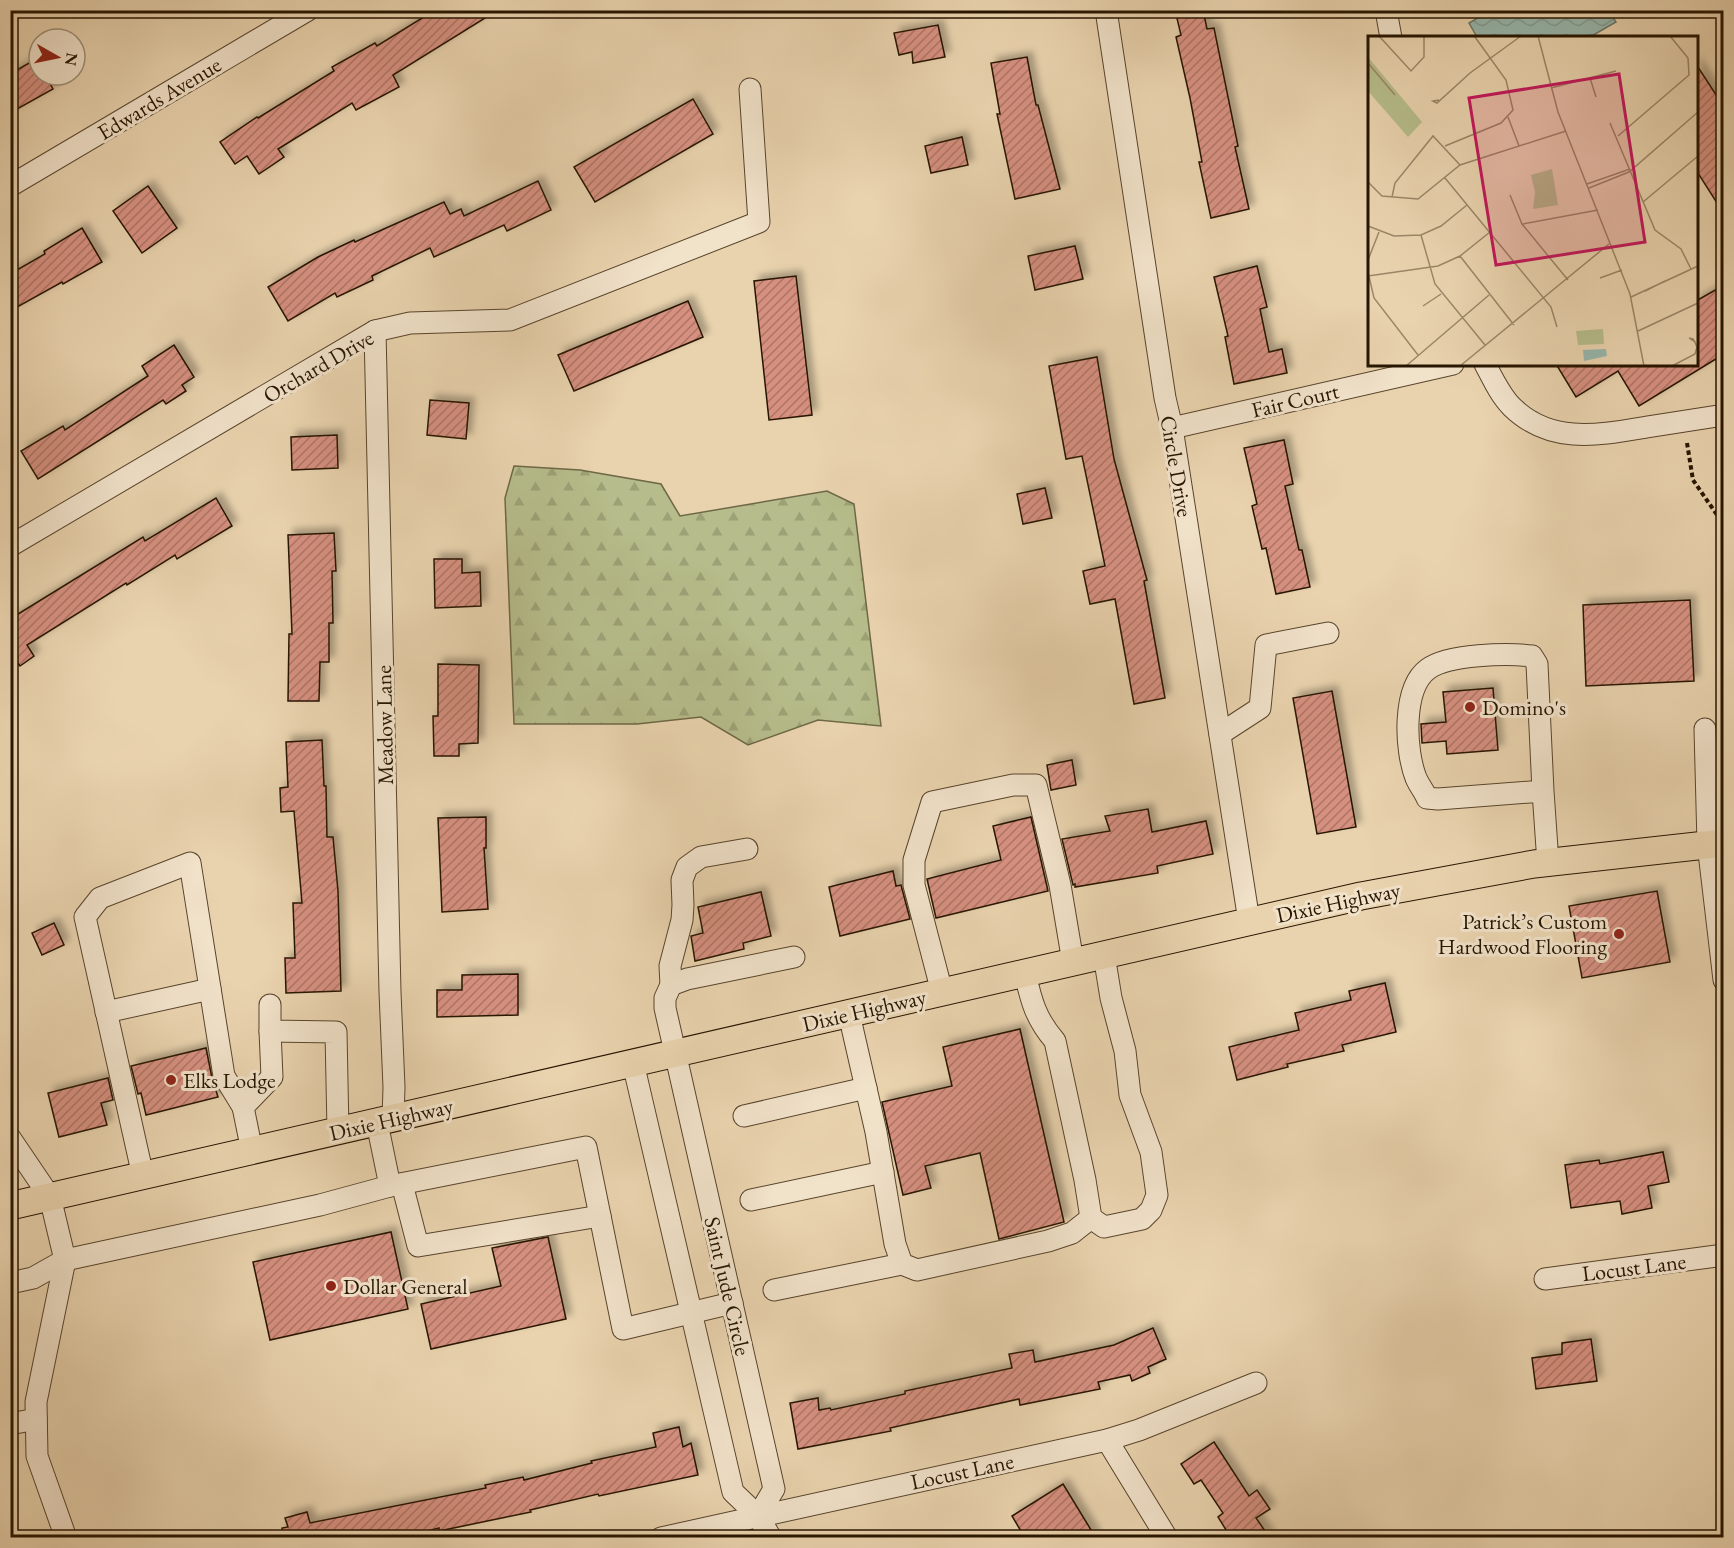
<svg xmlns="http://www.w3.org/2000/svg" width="1734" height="1548" font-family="'EB Garamond',serif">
<defs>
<pattern id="forest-firs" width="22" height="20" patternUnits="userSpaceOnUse" patternTransform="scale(1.5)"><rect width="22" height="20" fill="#b6bc8b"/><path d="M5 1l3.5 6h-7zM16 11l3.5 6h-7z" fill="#9ca176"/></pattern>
<pattern id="water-waves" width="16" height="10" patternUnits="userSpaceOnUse" patternTransform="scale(1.5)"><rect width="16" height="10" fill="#97b7ad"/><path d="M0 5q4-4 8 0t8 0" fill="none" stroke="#829c93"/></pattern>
<pattern id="building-hatch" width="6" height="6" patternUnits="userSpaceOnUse" patternTransform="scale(1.5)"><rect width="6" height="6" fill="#d69080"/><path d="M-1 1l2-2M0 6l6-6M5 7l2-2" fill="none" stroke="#ae7466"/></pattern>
<filter id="shadow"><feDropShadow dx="5.5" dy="-5.5" stdDeviation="3" flood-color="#0004"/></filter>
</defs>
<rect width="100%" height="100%" fill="#e9d3ae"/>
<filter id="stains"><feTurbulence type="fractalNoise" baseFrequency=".00333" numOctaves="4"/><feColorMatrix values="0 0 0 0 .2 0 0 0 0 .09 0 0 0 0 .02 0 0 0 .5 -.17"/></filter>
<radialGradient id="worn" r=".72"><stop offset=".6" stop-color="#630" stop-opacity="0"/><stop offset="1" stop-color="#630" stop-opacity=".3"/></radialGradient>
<!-- forest -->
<path fill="url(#forest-firs)" stroke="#6e6846" stroke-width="1.5" d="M 514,466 L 580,470 L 661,484 L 680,516 L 827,491 L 854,504 L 881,726 L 818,720 L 748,745 L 701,717 L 637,724 L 514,724 L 505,498 Z"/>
<!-- water -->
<path fill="url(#water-waves)" stroke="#6a7668" stroke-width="1.5" d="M 1491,10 L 1609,11 L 1616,22 L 1590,37 L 1477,37 L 1469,23 Z"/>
<!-- building -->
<g fill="url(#building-hatch)" stroke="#271500" stroke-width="1.5" filter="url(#shadow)">
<path d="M 435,10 L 498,10 L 393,75 L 399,87 L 356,110 L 352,103 L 278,149 L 284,157 L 259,174 L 247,156 L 235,164 L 220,142 L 257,117 L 258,118 L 334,71 L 332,67 L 375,43 L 377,46 Z"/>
<path d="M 1175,10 L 1203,10 L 1207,29 L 1214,28 L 1238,146 L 1235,147 L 1249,209 L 1211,218 L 1199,162 L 1202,162 L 1190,98 L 1176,37 L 1181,35 Z"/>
<path d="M 938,25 L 945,57 L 913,63 L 912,52 L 899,55 L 894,33 Z"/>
<path d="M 1027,57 L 1036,105 L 1038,105 L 1060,189 L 1015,199 L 997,114 L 1000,114 L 991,63 Z"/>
<path d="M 36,59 L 39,65 L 39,75 L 45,75 L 53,89 L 10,113 L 10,74 Z"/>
<path d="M 1696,64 L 1724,107 L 1724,214 L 1696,170 Z"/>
<path d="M 693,99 L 713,134 L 595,202 L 574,167 Z"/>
<path d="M 962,137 L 968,165 L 931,173 L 925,146 Z"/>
<path d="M 538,181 L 551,210 L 507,231 L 504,225 L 434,257 L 430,248 L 372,276 L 373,280 L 337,297 L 335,293 L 288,321 L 268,287 L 318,257 L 354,240 L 355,242 L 444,202 L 450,214 L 461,209 L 464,216 Z"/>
<path d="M 148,186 L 177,228 L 142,253 L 113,211 Z"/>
<path d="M 82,228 L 102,262 L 63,284 L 62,282 L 10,311 L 10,274 L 45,254 L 44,251 Z"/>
<path d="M 1075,246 L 1083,279 L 1035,290 L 1028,256 Z"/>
<path d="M 1257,266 L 1267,307 L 1260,309 L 1269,352 L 1282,349 L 1287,373 L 1234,384 L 1225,337 L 1228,336 L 1214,277 Z"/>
<path d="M 796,276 L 812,415 L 769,420 L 754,281 Z"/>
<path d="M 1724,285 L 1724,354 L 1639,406 L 1618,371 L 1576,397 L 1556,364 L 1696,364 L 1696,301 Z"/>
<path d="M 688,301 L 703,337 L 574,391 L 558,355 Z"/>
<path d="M 174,345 L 194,377 L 182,385 L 186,391 L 166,404 L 163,400 L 38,479 L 21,451 L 63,426 L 65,430 L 148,376 L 142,366 Z"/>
<path d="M 1097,357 L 1114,459 L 1147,580 L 1144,581 L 1165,698 L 1134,704 L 1115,599 L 1090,604 L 1083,571 L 1105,566 L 1082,456 L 1066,459 L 1049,366 Z"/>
<path d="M 430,400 L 469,403 L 466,439 L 427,435 Z"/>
<path d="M 337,435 L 338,468 L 292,470 L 291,437 Z"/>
<path d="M 1284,440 L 1293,484 L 1285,486 L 1299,550 L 1302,550 L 1310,587 L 1276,594 L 1266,548 L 1262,549 L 1252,506 L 1257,504 L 1244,448 Z"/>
<path d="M 1045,488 L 1052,518 L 1023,524 L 1017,494 Z"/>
<path d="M 216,498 L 232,526 L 177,559 L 175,555 L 127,585 L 126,583 L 27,645 L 34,656 L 20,666 L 12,655 L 10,656 L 10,619 L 143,537 L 145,541 Z"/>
<path d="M 334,533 L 336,571 L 332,571 L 333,623 L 329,623 L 329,662 L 320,662 L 319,701 L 288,701 L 289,634 L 292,634 L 288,535 Z"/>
<path d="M 434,559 L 462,559 L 462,573 L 480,572 L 481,606 L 435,608 Z"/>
<path d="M 1690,600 L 1694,681 L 1586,686 L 1583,605 Z"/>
<path d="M 438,664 L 479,665 L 478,743 L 459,744 L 459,756 L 434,756 L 433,716 L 438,716 Z"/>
<path d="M 1493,688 L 1498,750 L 1447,754 L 1446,741 L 1422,743 L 1421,724 L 1446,722 L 1443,692 Z"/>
<path d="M 1332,691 L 1356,827 L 1317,834 L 1293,698 Z"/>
<path d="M 322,740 L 324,786 L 326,786 L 327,837 L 333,837 L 338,891 L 341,991 L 286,993 L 285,958 L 295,958 L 293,903 L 302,903 L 294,811 L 281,812 L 280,788 L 288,787 L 286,742 Z"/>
<path d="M 1072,760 L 1076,785 L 1051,790 L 1047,765 Z"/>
<path d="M 1148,809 L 1152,832 L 1206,821 L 1213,854 L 1157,866 L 1158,873 L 1075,887 L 1075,884 L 1073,885 L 1062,839 L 1110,831 L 1105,816 Z"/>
<path d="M 486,817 L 486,848 L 484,848 L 488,909 L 442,912 L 438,818 Z"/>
<path d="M 1031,817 L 1048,891 L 936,918 L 927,879 L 1001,860 L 993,826 Z"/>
<path d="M 893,871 L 896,886 L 901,885 L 910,919 L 840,936 L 829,887 Z"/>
<path d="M 1657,891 L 1670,962 L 1582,978 L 1569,906 Z"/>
<path d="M 761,892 L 771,936 L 743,943 L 744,949 L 695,961 L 691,936 L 703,933 L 698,907 Z"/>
<path d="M 54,923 L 64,945 L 42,955 L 32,933 Z"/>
<path d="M 518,974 L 518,1015 L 437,1017 L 437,990 L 462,990 L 462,975 Z"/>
<path d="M 1385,983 L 1396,1032 L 1342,1045 L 1344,1051 L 1287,1064 L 1288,1067 L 1237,1080 L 1229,1047 L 1299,1030 L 1295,1013 L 1351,1000 L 1349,991 Z"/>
<path d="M 1020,1029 L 1064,1222 L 999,1239 L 980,1153 L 925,1166 L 931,1188 L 903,1195 L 882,1102 L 952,1086 L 943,1047 Z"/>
<path d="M 206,1048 L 212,1078 L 218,1097 L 146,1115 L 141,1093 L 138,1094 L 131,1066 Z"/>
<path d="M 108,1078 L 113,1100 L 101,1103 L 107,1125 L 59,1137 L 48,1093 Z"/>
<path d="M 1663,1152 L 1669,1182 L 1648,1186 L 1652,1208 L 1622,1214 L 1620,1201 L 1571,1208 L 1565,1165 L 1599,1160 L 1600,1164 Z"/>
<path d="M 391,1232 L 408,1309 L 270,1340 L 253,1262 Z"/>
<path d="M 548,1237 L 566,1319 L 431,1349 L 421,1304 L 501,1286 L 492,1248 Z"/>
<path d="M 1153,1328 L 1166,1359 L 1148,1367 L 1150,1373 L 1132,1381 L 1130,1375 L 1098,1382 L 1100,1389 L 1020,1405 L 1019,1399 L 890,1428 L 891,1431 L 798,1449 L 790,1403 L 818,1398 L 819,1410 L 830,1408 L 831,1410 L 905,1394 L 905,1391 L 1012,1368 L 1009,1354 L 1033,1350 L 1035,1362 L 1114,1345 Z"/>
<path d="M 1591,1339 L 1597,1381 L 1536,1389 L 1532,1358 L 1562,1354 L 1562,1343 Z"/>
<path d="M 679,1427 L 683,1447 L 691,1443 L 698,1475 L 599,1496 L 598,1494 L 530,1510 L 531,1512 L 439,1531 L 439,1528 L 401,1538 L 283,1538 L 282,1528 L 288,1527 L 285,1518 L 307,1512 L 310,1523 L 486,1488 L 485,1485 L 523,1477 L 524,1480 L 592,1463 L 591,1461 L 656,1447 L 653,1433 Z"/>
<path d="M 1214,1442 L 1249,1496 L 1257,1490 L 1270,1509 L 1256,1518 L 1270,1538 L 1231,1538 L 1218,1517 L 1223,1513 L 1201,1480 L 1194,1484 L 1181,1464 Z"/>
<path d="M 1063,1484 L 1096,1538 L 1025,1538 L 1012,1516 Z"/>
</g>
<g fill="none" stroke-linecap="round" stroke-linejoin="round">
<!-- minor casing -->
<g stroke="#58442c" stroke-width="23">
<g id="minor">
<path d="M 1106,10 L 1165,398 L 1172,428 L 1249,921"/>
<path d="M 1386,10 L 1391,38"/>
<path d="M 10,186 L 308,10"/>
<path d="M 375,331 L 390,992 L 394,1087 L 393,1119"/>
<path d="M 1485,364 C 1493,379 1500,395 1512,407 C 1551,445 1599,435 1647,427 C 1672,423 1698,419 1724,415"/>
<path d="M 1172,428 L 1453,364"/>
<path d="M 10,546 L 375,331 L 410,323 L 510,320 L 759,222 L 750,89"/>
<path d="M 1705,729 L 1708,844 L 1724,980"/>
<path d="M 1220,734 L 1260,708 L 1266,645 L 1328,633"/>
<path d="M 1543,791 L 1537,664 L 1532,656 C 1508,653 1448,654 1428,669 C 1402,688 1405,750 1416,778 C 1419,785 1424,791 1427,798 L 1438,799 L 1543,791 L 1548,863"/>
<path d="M 1025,973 C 1031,1001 1036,1019 1055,1041 L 1085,1180 L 1091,1218 L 1104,1227 L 1142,1219 L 1151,1210 L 1157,1195 L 1151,1152 L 1130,1095 L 1125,1051 L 1111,998 L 1104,955"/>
<path d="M 671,985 L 670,966 L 682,920 L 683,905 L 682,880 L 687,867 L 701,857 L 747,849"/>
<path d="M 942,992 L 914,885 L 914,860 L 932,802 L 1013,785 L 1036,785 L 1060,885 L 1073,962"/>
<path d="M 270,1005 L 270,1031 L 336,1032 L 338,1131"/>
<path d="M 106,1012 L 210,989"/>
<path d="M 849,1014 L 876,1132 L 895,1244 L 902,1264 L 917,1270 L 1048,1241 L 1072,1233 L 1091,1218"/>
<path d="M 633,1063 L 733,1492 L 758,1516 L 771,1538"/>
<path d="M 744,1116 L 866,1088"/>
<path d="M 10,1138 L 50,1197 L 65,1260 L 36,1402 L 37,1456 L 66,1538"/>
<path d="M 252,1151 L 243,1107 L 272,1077 L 270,1031"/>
<path d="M 143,1176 L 85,917 L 100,898 L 190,863 L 224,1076 L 243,1107"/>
<path d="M 402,1184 L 418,1246 L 600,1216"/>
<path d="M 390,1186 L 586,1147 L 623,1329 L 732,1303"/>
<path d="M 751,1200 L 883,1172"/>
<path d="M 1545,1279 L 1724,1255"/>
<path d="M 10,1283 L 33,1278 L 65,1260 L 320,1205 L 390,1186 L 377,1123"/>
<path d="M 774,1290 L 902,1264"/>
<path d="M 10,1424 L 36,1419"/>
<path d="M 1107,1440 L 1167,1538"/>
<path d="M 758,1516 L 774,1489 L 665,1008 L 665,998 L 671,985 L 687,979 L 794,957"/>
<path d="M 661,1538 L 1107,1440 L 1139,1430 L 1256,1383"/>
</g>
</g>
<!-- major casing -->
<g stroke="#271500" stroke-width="29">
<path id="major" d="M 10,1206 L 1361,896 L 1534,864 L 1724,843"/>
</g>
<!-- path -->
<g stroke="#271500" stroke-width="4" stroke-dasharray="4.5 3" stroke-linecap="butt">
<path d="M 1687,443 L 1693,480 L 1724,525"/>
<path d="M 1723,618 L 1724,616"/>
</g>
<!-- minor -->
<use href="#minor" stroke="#f1e2ca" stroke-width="21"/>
<!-- major -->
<use href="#major" stroke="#e9d3ae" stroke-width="27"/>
</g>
<!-- markers -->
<g fill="#8f2418" stroke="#f1e2ca" stroke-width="2">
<circle cx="1470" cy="707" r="6"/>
<circle cx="1619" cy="934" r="6"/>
<circle cx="171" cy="1080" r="6"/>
<circle cx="331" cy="1286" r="6"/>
</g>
<g text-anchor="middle" stroke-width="6" stroke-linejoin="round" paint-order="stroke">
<!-- street labels -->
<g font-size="22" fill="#271500" stroke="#f1e2ca">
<text transform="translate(159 98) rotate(-31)" y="8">Edwards Avenue</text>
<text transform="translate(318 366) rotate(-30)" y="8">Orchard Drive</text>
<text transform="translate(1295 400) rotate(-13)" y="8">Fair Court</text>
<text transform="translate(1177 466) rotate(80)" y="8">Circle Drive</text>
<text transform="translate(384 725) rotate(-91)" y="8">Meadow Lane</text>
<text transform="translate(1338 902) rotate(-12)" y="8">Dixie Highway</text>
<text transform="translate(864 1010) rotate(-13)" y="8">Dixie Highway</text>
<text transform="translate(391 1119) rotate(-13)" y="8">Dixie Highway</text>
<text transform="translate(1634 1267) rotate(-7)" y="8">Locust Lane</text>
<text transform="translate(728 1286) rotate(77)" y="8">Saint Jude Circle</text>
<text transform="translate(962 1471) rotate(-12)" y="8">Locust Lane</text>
</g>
<!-- poi labels -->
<g font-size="22" fill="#271500" stroke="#f1e2ca" text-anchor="start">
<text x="1482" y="715">Domino's</text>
<text x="1607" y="929" text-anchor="end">Patrick’s Custom<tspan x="1607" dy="25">Hardwood Flooring</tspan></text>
<text x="183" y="1088">Elks Lodge</text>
<text x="343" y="1294">Dollar General</text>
</g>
</g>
<!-- overview -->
<g transform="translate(1368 36)">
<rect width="330" height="330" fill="#e9d3ae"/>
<path d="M 184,133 L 190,169 L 165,173 L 167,156 L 163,139 ZM 235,293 L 236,308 L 210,309 L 208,295 Z" fill="#b6bc8b"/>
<path d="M 0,21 L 54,86 L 40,101 L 0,55 Z" fill="#b6bc8b"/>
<path d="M 238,313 L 239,320 L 216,325 L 215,314 Z" fill="#97b7ad"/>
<path fill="none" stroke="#9b8768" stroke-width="1.5" d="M 11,0 L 43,35 L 56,21 L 56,0M 170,0 L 190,76 L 262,258 L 276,330M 0,27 L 27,59M 222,42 L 228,61M 183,52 L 248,35M 71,64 L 65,65 L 69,67 L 102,37 L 153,0M 140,81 L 151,110M 242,87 L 287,194 L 313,213 L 323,233M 250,100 L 321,39 L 320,22 L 302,0M 77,110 L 133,87 L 145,74 L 138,44 L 107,1M 77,142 L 183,271 L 189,291M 0,146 L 14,160 L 50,163 L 92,129 L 198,95M 219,148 L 262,133M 221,152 L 261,136 L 330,76M 142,159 L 154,188 L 200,244M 24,161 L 27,147 L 65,100 L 92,129M 275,166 L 330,120M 155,188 L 230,174M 0,190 L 26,200 L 53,199 L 73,190 L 99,169M 53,199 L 67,248 L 117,309M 92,220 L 146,289M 0,224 L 11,196M 0,236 L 6,262 L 50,319M 0,240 L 70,230 L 92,220 L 122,196M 232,242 L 254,234M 277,255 L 297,245M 263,261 L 330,230M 55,270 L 73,258M 270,295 L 330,267M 38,330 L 121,259M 92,330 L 241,208M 304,330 L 327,318 L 329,311 L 328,309 L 327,306 L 325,303 L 321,302 L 327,306"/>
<path fill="#c2185b" fill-opacity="0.15" stroke="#c2185b" stroke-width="3" d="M 251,38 L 277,206 L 128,229 L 101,62 Z"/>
<rect width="330" height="330" fill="none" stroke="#271500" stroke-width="3"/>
</g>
<!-- margin -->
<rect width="1734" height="1548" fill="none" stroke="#e9d3ae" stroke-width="36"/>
<rect x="12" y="12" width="1710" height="1524" fill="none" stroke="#271500" stroke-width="3"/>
<rect x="18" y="18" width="1698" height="1512" fill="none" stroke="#271500" stroke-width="1.5"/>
<!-- north arrow -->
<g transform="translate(57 57) rotate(99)"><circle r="28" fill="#f1e2ca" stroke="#a09079" stroke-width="1.5"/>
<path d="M0-4.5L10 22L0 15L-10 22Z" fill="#8f2418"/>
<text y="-9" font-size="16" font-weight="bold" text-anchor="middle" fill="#271500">N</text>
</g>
<rect width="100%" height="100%" filter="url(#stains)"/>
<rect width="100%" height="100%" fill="url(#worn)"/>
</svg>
